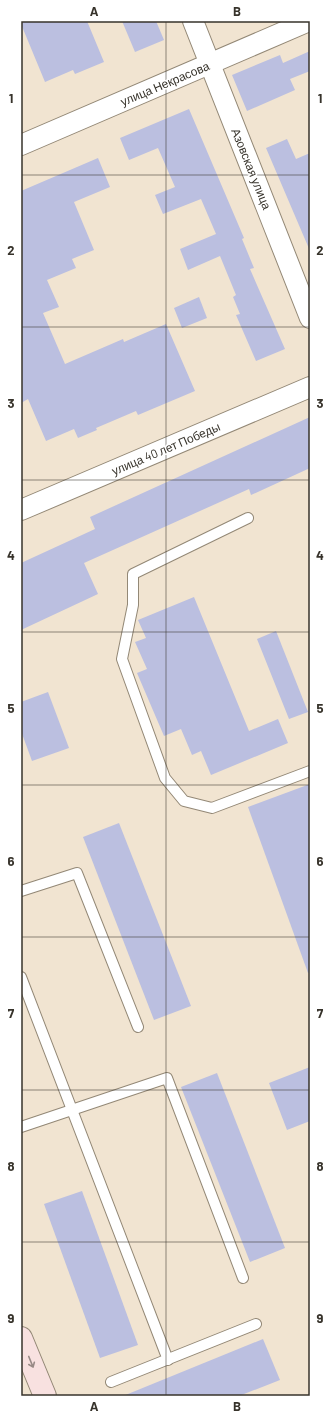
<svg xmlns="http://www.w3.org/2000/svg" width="331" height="1417" font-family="Barlow,sans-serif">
<rect width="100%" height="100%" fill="#f1e4d1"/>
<!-- building -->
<g fill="#bbbfe0">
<path d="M 21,21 L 87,21 L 104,62 L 75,74 L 73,70 L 45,82 L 21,24 Z"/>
<path d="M 122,21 L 156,21 L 164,40 L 135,52 Z"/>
<path d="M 310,51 L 310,71 L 290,79 L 295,90 L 247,111 L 232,75 L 280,55 L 283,63 Z"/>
<path d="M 189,109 L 244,238 L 242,239 L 254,268 L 250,269 L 285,349 L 256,361 L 236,315 L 240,314 L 233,297 L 236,295 L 220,256 L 188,270 L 180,249 L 216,234 L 201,199 L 163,214 L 155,195 L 175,187 L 158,148 L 129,160 L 120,138 Z"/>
<path d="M 287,139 L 296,159 L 310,153 L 310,251 L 266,148 Z"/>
<path d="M 98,158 L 110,187 L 74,202 L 94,250 L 72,259 L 76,268 L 47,280 L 59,307 L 43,313 L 65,364 L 123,339 L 124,342 L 166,324 L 195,391 L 138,415 L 136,411 L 96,428 L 97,430 L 78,438 L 74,429 L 46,441 L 28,399 L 21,403 L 21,191 Z"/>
<path d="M 199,297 L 207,318 L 182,328 L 174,308 Z"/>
<path d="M 310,417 L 310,468 L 251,495 L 249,489 L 84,563 L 98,594 L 21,630 L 21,563 L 95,529 L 90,517 Z"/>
<path d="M 194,597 L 249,731 L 278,719 L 288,743 L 211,775 L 201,751 L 192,755 L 181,729 L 164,736 L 137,673 L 147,669 L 135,642 L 146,638 L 138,620 Z"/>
<path d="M 276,631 L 308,712 L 289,719 L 257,639 Z"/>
<path d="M 48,692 L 69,748 L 32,761 L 21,731 L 21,702 Z"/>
<path d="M 310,784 L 310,972 L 308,973 L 248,807 Z"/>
<path d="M 119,823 L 191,1006 L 154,1020 L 83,837 Z"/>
<path d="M 310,1067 L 310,1121 L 287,1130 L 269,1083 Z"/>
<path d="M 217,1073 L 285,1248 L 250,1262 L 181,1087 Z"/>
<path d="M 82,1191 L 138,1345 L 100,1358 L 44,1204 Z"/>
<path d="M 263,1339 L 280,1380 L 239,1396 L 123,1396 Z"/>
</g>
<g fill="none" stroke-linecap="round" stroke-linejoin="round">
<!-- lane casing -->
<g stroke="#938876" stroke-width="12">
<g id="lane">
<path d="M 248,518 L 133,574 L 133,605 L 122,659 L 165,778 L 184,801 L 212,808 L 310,771"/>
<path d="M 21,891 L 77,873 L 138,1027"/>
<path d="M 21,977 L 168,1360"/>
<path d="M 21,1127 L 167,1078 L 243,1278"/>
<path d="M 111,1382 L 256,1324"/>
</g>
</g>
<!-- street casing -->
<g stroke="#938876" stroke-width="22">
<g id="street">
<path d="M 193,21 L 310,318"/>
<path d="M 21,145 L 309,21"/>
<path d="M 21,510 L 310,387"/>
</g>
</g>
<!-- secondary casing -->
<g stroke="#938876" stroke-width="24">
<path id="secondary" d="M 21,1338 L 45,1396"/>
</g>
<!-- lane -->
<use href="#lane" stroke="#fff" stroke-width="10"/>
<!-- street -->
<use href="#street" stroke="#fff" stroke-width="20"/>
<!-- secondary -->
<use href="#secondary" stroke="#f8e1e0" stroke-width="22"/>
</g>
<!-- one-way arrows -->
<defs><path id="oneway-shaft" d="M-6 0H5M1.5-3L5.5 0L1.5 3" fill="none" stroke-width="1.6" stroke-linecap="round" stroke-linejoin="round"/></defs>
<use stroke="#988a86" href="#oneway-shaft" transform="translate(31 1362) rotate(68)"/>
<!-- grid -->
<path fill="none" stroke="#37332b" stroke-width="1" stroke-opacity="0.55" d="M 166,21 L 166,1396M 21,175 L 310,175M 21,327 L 310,327M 21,480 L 310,480M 21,632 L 310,632M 21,785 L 310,785M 21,937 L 310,937M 21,1090 L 310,1090M 21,1242 L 310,1242"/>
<g text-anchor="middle" stroke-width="3" stroke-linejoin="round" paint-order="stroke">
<!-- street labels -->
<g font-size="12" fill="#37332b" stroke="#fff">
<text transform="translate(165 84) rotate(-23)" y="4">улица Некрасова</text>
<text transform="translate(251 169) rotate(68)" y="4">Азовская улица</text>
<text transform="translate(166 449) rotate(-23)" y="4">улица 40 лет Победы</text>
</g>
</g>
<!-- border -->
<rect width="331" height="1417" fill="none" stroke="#ffffff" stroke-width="44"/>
<rect x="22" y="22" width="287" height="1373" fill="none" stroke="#37332b" stroke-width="1.5"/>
<g font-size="13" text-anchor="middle" font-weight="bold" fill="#37332b">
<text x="94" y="16">A</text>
<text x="237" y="16">B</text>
<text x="11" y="103">1</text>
<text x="320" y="103">1</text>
<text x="11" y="255">2</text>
<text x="320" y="255">2</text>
<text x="11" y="408">3</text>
<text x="320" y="408">3</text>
<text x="11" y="560">4</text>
<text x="320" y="560">4</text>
<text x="11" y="713">5</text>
<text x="320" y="713">5</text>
<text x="11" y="866">6</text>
<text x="320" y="866">6</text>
<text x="11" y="1018">7</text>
<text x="320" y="1018">7</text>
<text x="11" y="1171">8</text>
<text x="320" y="1171">8</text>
<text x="11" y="1323">9</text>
<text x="320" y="1323">9</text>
<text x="94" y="1411">A</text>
<text x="237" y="1411">B</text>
</g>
</svg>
